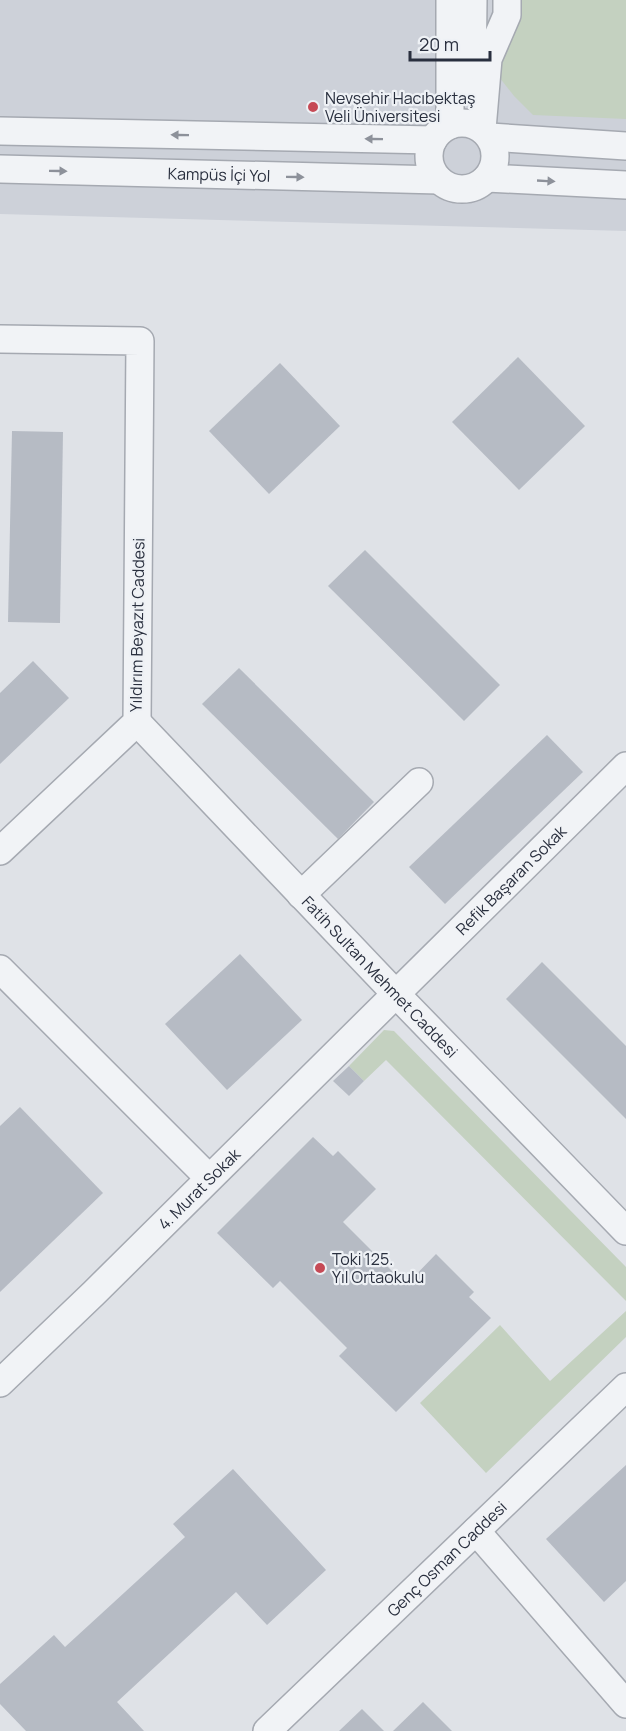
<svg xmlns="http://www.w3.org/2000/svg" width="626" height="1731" font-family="Manrope,sans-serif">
<rect width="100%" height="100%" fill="#dfe2e7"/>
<!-- built -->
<path fill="#cdd1d9" d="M 0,0 L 626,0 L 626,231 L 0,214 Z"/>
<!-- green -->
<g fill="#c4d1c0">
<path d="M 507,0 L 626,0 L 626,119 L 533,115 L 514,96 L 496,73 Z"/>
<path d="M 384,1030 L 394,1031 L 626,1267 L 626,1301 L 386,1060 L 364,1081 L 349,1066 Z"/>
<path d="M 626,1311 L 626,1337 L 486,1473 L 420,1403 L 500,1325 L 550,1381 Z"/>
</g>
<!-- building -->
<g fill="#b6bbc4">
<path d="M 518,357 L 585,426 L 519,490 L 452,422 Z"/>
<path d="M 280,363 L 340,426 L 269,494 L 209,431 Z"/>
<path d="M 12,431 L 63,432 L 60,623 L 8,622 Z"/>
<path d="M 365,550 L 500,685 L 464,721 L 328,586 Z"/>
<path d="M 33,661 L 69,698 L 0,764 L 0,693 Z"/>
<path d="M 239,668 L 374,802 L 338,839 L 202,704 Z"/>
<path d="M 547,735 L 583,772 L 445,904 L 409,867 Z"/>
<path d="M 240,954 L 302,1020 L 227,1090 L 165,1024 Z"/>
<path d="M 542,962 L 626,1046 L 626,1119 L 506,999 Z"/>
<path d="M 349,1066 L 364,1081 L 349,1096 L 333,1081 Z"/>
<path d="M 20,1107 L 103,1193 L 0,1292 L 0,1126 Z"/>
<path d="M 313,1137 L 333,1156 L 338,1151 L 376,1189 L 343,1222 L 406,1285 L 436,1254 L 474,1292 L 469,1297 L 491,1318 L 396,1412 L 339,1356 L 347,1348 L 280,1281 L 273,1288 L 217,1233 Z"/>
<path d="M 626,1465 L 626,1581 L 604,1602 L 546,1539 Z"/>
<path d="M 233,1469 L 326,1570 L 267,1625 L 236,1592 L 117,1702 L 144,1731 L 26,1731 L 0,1704 L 0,1684 L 54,1635 L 65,1647 L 185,1537 L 173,1524 Z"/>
<path d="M 423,1702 L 452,1731 L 393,1731 Z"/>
<path d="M 362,1709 L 384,1731 L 339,1731 Z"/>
</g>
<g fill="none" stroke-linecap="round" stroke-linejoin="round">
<!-- minor casing -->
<g stroke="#a5a9b1" stroke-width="30">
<g id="minor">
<path d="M 450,0 L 450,125"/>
<path d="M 472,84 L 473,0"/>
<circle cx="462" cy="156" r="33"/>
<path d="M 482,129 L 488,59 L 507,15 L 507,0"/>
<path d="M 0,131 L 433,140"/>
<path d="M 490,137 L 626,146"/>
<path id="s1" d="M 0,169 L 439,180"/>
<path d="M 487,178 L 626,185"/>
<path d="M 0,339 L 140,341 L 137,722 L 0,851"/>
<path id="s2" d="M 137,722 L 395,993 L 626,1231"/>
<path d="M 301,895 L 419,782"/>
<path d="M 0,969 L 209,1178"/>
<path id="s3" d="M 0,1383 L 94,1293 L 626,766"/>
<path d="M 476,1531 L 626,1704"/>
<path id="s4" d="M 267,1731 L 626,1387"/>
</g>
</g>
<!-- minor -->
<use href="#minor" stroke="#f1f3f6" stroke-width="27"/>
</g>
<!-- one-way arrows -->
<defs><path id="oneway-solid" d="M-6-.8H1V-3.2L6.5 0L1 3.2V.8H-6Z" transform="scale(1.5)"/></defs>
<g fill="#8d919a">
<use href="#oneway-solid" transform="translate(180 135) rotate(-179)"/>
<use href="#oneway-solid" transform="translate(374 139) rotate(-179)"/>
<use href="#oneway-solid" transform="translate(58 171) rotate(1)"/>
<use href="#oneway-solid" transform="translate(295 177) rotate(1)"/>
<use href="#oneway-solid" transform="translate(546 181) rotate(3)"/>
</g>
<!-- markers -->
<g fill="#c64a56" stroke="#eef1f5" stroke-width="2">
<circle cx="313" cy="107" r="6"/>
<circle cx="320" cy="1268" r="6"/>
</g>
<g text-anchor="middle" stroke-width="4.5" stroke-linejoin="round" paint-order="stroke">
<!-- poi labels -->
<g font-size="16" fill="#292f3e" stroke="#eef1f5" text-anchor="start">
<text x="325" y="104">Nevşehir Hacıbektaş<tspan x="325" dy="18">Veli Üniversitesi</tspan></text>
<text x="332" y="1265">Toki 125.<tspan x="332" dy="18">Yıl Ortaokulu</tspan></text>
</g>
<!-- street labels -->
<g font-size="16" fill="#292f3e" stroke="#eef1f5">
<text dy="6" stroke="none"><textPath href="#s1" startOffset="219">Kampüs İçi Yol</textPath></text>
<text transform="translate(137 625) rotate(-89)" y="6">Yıldırım Beyazıt Caddesi</text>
<text dy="6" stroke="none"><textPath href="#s3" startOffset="717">Refik Başaran Sokak</textPath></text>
<text dy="6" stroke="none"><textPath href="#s2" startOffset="352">Fatih Sultan Mehmet Caddesi</textPath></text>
<text dy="6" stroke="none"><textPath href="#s3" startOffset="278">4. Murat Sokak</textPath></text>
<text dy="6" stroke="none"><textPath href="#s4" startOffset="249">Genç Osman Caddesi</textPath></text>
</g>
</g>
<!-- scale -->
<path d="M410 51v9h80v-9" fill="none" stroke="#292f3e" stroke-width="3"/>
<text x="419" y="51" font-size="18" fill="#292f3e" stroke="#eef1f5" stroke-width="4.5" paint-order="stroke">20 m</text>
</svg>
